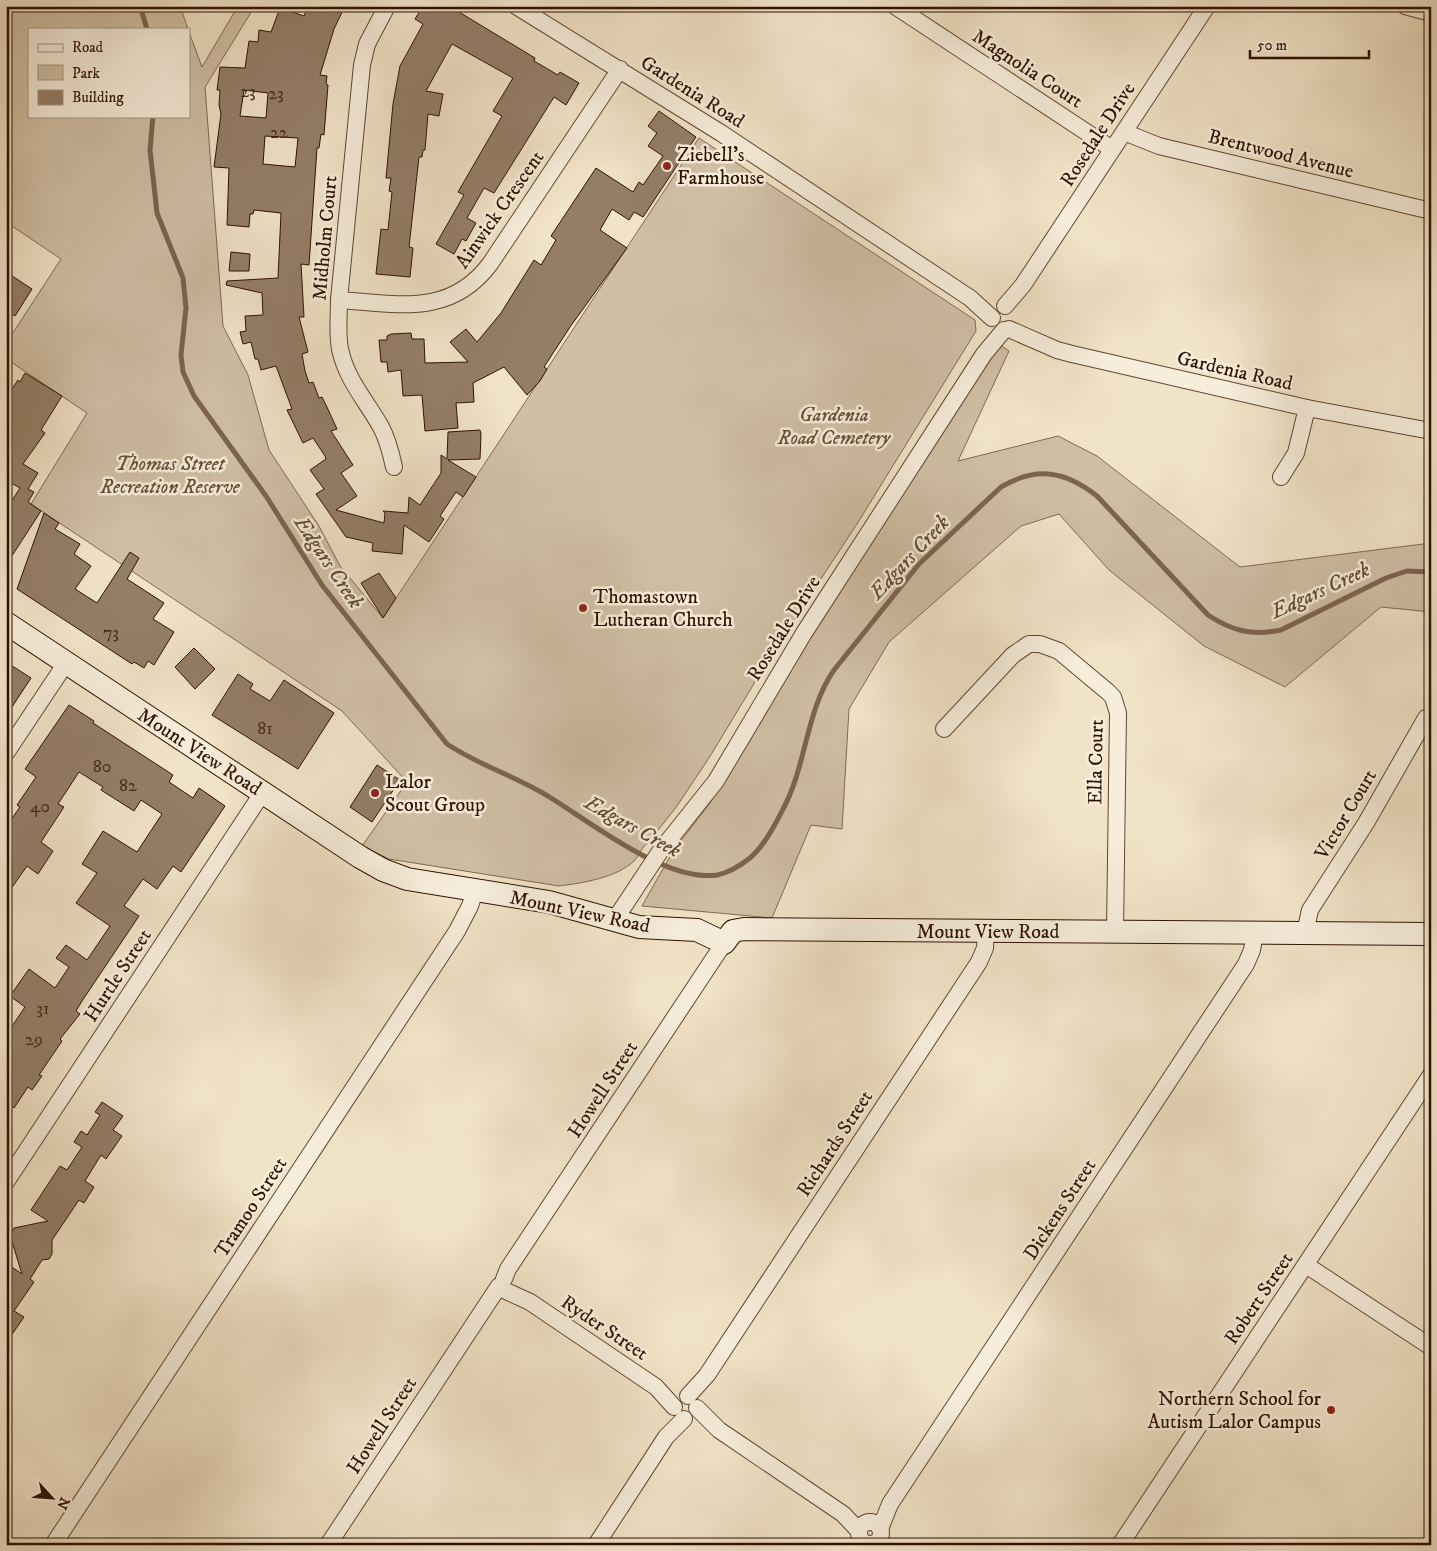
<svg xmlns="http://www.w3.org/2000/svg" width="1437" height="1551" font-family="'IM FELL DW Pica',serif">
<rect width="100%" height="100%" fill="#f1e3c7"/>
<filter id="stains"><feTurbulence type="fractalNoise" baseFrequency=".004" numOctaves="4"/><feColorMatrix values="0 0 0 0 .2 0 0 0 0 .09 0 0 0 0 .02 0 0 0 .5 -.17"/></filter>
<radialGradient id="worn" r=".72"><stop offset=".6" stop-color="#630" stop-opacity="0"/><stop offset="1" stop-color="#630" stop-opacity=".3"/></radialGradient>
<!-- green -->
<g fill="#d0bfa5" stroke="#806852">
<path d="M 6,6 L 180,6 L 188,29 L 29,29 L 29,116 L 189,116 L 189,32 L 202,67 L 238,6 L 255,6 L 205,87 L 223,326 L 248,375 L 269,450 L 319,526 L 340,566 L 383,618 L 699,138 L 975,320 L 976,331 L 857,524 L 778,644 L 709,758 L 677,806 L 648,843 C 641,847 640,855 634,861 C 616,878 582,883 559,886 L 389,859 L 362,846 L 407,782 L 342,711 L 31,504 L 87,413 L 11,362 L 9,339 L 61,259 L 6,222 Z"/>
<path d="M 997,343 L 1009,351 L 958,461 L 1058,436 L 1097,456 L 1240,567 L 1431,543 L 1431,612 L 1381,607 L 1285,687 L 1204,646 L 1109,570 L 1059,514 L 1021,526 L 889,642 L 849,709 L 842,829 L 811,825 L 772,918 L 642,906 L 673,851 L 710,803 L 782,681 Z"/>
</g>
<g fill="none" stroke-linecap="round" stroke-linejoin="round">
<!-- stream -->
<g stroke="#7c644f" stroke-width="5">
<path d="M 140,6 L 147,29"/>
<path d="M 153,116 L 150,150 L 157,213 L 183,278 L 186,308 L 181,355 L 183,372 L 194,396 L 266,496 L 322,585 L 447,744 C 480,766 518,777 551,798 C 593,824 666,882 717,875 C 728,873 741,865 750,858 C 764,846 774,827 782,811 C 807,766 805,712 834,670 L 919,564 L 1001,487 C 1037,466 1065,471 1097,496 L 1208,615 C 1232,631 1252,636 1281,630 L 1386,578 L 1407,571 L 1431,572"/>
</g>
</g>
<!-- building -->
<g fill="#947e67" stroke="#2f1100" fill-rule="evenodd">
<path d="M 308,6 L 345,6 L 334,29 L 320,75 L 327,76 L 326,84 L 328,85 L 324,135 L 321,134 L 319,148 L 317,148 L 309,265 L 301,264 L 304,317 L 299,317 L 308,352 L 302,354 L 305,371 L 309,383 L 313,382 L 319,398 L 322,397 L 326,405 L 337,429 L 331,431 L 353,465 L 341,473 L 357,496 L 336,510 L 384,523 L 385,513 L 383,511 L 408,513 L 409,497 L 420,505 L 441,473 L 441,455 L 447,459 L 448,432 L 480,430 L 481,434 L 480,459 L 448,460 L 476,477 L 463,497 L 456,492 L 440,516 L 444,519 L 429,542 L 404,525 L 402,554 L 372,551 L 373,543 L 346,537 L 316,494 L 324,489 L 310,470 L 326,459 L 325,456 L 313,438 L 303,443 L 287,410 L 292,409 L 276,366 L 261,370 L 258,359 L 255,359 L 251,342 L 243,344 L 240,332 L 246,331 L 245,316 L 263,315 L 262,293 L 226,285 L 227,281 L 278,278 L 281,213 L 254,210 L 253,214 L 250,214 L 249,227 L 227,225 L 229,168 L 214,167 L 221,114 L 219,105 L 220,90 L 217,90 L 220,67 L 245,68 L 249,41 L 258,42 L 259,30 L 271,32 L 280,8 L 304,16 ZM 244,90 L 268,93 L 266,118 L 240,116 ZM 265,136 L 298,138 L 295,167 L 263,164 Z"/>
<path d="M 423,6 L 449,6 L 535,58 L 534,61 L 558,75 L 560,72 L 579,83 L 566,105 L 554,97 L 494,193 L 484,188 L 467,218 L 476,223 L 466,241 L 462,239 L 454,254 L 436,244 L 464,195 L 458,192 L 502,116 L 493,111 L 513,78 L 452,44 L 426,91 L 443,94 L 439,116 L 428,114 L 425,150 L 423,150 L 422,157 L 419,157 L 409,247 L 413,248 L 410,277 L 376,274 L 381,229 L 388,230 L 392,192 L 389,191 L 391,178 L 386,178 L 393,104 L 400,66 L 423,24 L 415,19 Z"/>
<path d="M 659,111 L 696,137 L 643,217 L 634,212 L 629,220 L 612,209 L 600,230 L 627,248 L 570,327 L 544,367 L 547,369 L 540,381 L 527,395 L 504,367 L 473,383 L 474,402 L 456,403 L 458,428 L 425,431 L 422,395 L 403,396 L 401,370 L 388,372 L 387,362 L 381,362 L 379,340 L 387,340 L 387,336 L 391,334 L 411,333 L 412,339 L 424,339 L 425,363 L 468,362 L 450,342 L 466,329 L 477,342 L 501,313 L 534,260 L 541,265 L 556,240 L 551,236 L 596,168 L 633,192 L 639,182 L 643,185 L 663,156 L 648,146 L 657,133 L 648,126 Z"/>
<path d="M 231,252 L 250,254 L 249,271 L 229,271 Z"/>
<path d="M 6,272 L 32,289 L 15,316 L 6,310 Z"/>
<path d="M 25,373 L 62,396 L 41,430 L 45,433 L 23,464 L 38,473 L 28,489 L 34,492 L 28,502 L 41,511 L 6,565 L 6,510 L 20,488 L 6,480 L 6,398 L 18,380 L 20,382 Z"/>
<path d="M 44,513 L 59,523 L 55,529 L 80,544 L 74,554 L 91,566 L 75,589 L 97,603 L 130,552 L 139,558 L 127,579 L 164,603 L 153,619 L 174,632 L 154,665 L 148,661 L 144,668 L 134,662 L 132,664 L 17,589 Z"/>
<path d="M 379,573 L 396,598 L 383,618 L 361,583 Z"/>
<path d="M 194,648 L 215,669 L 195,689 L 175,667 Z"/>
<path d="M 6,662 L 31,678 L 6,716 Z"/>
<path d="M 238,674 L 253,684 L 250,689 L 270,701 L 284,680 L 334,713 L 298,769 L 212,715 Z"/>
<path d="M 69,705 L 94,721 L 93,723 L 173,775 L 169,782 L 193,798 L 199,788 L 225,806 L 181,872 L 173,866 L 157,889 L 143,879 L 124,906 L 139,916 L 82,1001 L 76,1011 L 80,1014 L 60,1039 L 62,1041 L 39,1075 L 42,1076 L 32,1090 L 28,1087 L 14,1108 L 6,1100 L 6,1035 L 25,1007 L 10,996 L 29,969 L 55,988 L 69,967 L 56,958 L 66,945 L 87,960 L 110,926 L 76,903 L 97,873 L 82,864 L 103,831 L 137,852 L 162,814 L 141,800 L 134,811 L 101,790 L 103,787 L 79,772 L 58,804 L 64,807 L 41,842 L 53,851 L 38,874 L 27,866 L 6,896 L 6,827 L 20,807 L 17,805 L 36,777 L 25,769 Z"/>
<path d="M 377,765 L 400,780 L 372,822 L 350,807 Z"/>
<path d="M 102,1102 L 123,1116 L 113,1130 L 122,1136 L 106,1159 L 101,1155 L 85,1181 L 94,1187 L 84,1203 L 79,1200 L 52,1240 L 52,1254 L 49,1259 L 42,1260 L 30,1279 L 34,1282 L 14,1311 L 24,1317 L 6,1343 L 6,1263 L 22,1274 L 10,1235 L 14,1228 L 48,1221 L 31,1210 L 60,1166 L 67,1170 L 82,1147 L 74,1142 L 81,1131 L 87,1135 L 100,1115 L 95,1112 Z"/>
</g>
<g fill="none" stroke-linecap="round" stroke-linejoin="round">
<!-- street casing -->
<g stroke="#604632" stroke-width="18">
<g id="street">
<path d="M 387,6 L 367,44 L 362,65 L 339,300 C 339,316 337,333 340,349 C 346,379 367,402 381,427 C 388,440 391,453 394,467"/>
<path d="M 516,6 L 721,133 L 970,298 L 992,318"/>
<path d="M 895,6 L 1112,149"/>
<path d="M 1405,6 L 1431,13"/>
<path d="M 1124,132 L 1159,146 L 1431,211"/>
<path d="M 339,300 C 398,304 450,317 490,264 L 620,69"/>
<path d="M 1005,306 L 1023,285 L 1207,6"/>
<path d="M 1009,329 L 1057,350 L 1072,354 L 1307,408 L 1431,431"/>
<path d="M 1281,477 L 1296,453 L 1307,408"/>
<path d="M 944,729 L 1013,655 L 1029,644 L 1040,644 L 1059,651 L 1108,692 L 1113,697 L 1118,713 L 1115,931"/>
<path d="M 6,753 L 66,663"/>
<path d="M 614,921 L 661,850 L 716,781 L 804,633 L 984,354 L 1004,330"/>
<path d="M 1305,933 L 1310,910 L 1366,823 L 1426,718"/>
<path d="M 6,1182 L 263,792"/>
<path d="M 1306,1265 L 1431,1347"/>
<path d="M 504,1279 L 508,1269 L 724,943"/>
<path d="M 506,1291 L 530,1302 L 656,1387 L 674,1407"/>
<path d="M 688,1396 L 707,1375 L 979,962 L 985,948 L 986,931"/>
<path d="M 697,1408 L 719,1430 L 843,1514 L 859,1531"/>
<circle cx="870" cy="1533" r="11"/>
<path d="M 880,1529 L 890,1504 L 1246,964 L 1252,950 L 1255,932"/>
<path d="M 53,1545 L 457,931 L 470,906 L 475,890"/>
<path d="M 328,1545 L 499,1286"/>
<path d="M 596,1545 L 666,1437 L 684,1419"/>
<path d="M 1120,1545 L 1431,1075"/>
</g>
</g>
<!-- secondary casing -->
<g stroke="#2f1100" stroke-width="24">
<path id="secondary" d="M 6,623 L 360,857 L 383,870 L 407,879 L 549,902 L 639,927 L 697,930 L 724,943 L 733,931 L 744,929 L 1431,934"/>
</g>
<!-- street -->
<use href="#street" stroke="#f6eddb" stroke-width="16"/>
<!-- secondary -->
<use href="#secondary" stroke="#f6eddb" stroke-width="22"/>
</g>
<!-- markers -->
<g fill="#8f2418" stroke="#f6eddb" stroke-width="2">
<circle cx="667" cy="166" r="5"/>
<circle cx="583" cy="608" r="5"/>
<circle cx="375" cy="793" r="5"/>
<circle cx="1331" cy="1410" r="5"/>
</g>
<g text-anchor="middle" stroke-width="5" stroke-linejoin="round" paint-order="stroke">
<!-- number labels -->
<g font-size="18" fill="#482c1a">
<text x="248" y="97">23</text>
<text x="276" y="99">23</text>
<text x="279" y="138">22</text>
<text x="111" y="638">73</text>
<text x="265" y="734">81</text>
<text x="102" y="772">80</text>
<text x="128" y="791">82</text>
<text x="40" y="812">40</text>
<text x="43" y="1014">31</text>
<text x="34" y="1045">29</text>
</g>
<!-- street labels -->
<g font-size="20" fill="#2f1100" stroke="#f6eddb">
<text transform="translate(1028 68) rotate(33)" y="7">Magnolia Court</text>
<text transform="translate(693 91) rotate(32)" y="7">Gardenia Road</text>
<text transform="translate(1097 134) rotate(-57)" y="7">Rosedale Drive</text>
<text transform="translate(1281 153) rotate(14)" y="7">Brentwood Avenue</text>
<text transform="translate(499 209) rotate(-55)" y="7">Ainwick Crescent</text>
<text transform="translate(324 238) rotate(-85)" y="7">Midholm Court</text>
<text transform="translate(1235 370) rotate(13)" y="7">Gardenia Road</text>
<text transform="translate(783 628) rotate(-58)" y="7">Rosedale Drive</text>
<text transform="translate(200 751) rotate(33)" y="7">Mount View Road</text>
<text transform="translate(1095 762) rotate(-89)" y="7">Ella Court</text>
<text transform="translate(1345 814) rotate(-59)" y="7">Victor Court</text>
<text transform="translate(580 911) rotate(12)" y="7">Mount View Road</text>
<text x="988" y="938">Mount View Road</text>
<text transform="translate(117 975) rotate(-57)" y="7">Hurtle Street</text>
<text transform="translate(602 1089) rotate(-57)" y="7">Howell Street</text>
<text transform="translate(834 1143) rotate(-57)" y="7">Richards Street</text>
<text transform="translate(250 1207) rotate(-57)" y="7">Tramoo Street</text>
<text transform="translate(1059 1209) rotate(-57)" y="7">Dickens Street</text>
<text transform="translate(1258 1298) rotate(-56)" y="7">Robert Street</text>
<text transform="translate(605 1327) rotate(34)" y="7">Ryder Street</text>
<text transform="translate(381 1425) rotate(-57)" y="7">Howell Street</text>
</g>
<!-- poi labels -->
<g font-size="20" fill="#2f1100" stroke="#f6eddb" text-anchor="start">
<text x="677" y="161">Ziebell's<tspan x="677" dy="23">Farmhouse</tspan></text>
<text x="593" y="603">Thomastown<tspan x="593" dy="23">Lutheran Church</tspan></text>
<text x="385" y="788">Lalor<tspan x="385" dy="23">Scout Group</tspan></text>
<text x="1321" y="1405" text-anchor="end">Northern School for<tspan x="1321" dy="23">Autism Lalor Campus</tspan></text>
</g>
<!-- park labels -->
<g font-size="20" font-style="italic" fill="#674e3a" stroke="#f6eddb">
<text x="834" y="421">Gardenia<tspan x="834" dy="23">Road Cemetery</tspan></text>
<text x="170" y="470">Thomas Street<tspan x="170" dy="23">Recreation Reserve</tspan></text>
</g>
<!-- water labels -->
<g font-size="21" font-style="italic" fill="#624934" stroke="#f6eddb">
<text transform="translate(909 557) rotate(-47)" y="7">Edgars Creek</text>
<text transform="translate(329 562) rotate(56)" y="7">Edgars Creek</text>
<text transform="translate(1320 590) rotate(-25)" y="7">Edgars Creek</text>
<text transform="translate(633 826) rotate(29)" y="7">Edgars Creek</text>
</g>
</g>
<!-- margin -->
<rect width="1437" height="1551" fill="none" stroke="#f1e3c7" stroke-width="25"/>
<rect x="8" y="8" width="1422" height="1536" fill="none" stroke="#2f1100" stroke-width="2.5"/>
<rect x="12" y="12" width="1412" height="1526" fill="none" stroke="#2f1100"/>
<!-- legend -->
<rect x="28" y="28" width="162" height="90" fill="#f6eddb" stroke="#a69583"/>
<rect x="38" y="44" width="25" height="8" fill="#f6eddb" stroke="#a69583"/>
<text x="72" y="52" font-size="15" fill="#2f1100">Road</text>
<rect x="38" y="65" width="25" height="15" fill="#d0bfa5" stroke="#a69583"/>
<text x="72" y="78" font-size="15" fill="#2f1100">Park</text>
<rect x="38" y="90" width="25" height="15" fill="#947e67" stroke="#a69583"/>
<text x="72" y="102" font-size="15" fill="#2f1100">Building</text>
<!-- north arrow -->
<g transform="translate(52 1498) rotate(116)" stroke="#f6eddb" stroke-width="4" paint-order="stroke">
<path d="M0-4L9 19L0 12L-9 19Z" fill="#2f1100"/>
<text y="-8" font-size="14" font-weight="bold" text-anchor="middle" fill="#2f1100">N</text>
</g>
<!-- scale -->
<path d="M1250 50v8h119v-8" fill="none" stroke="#2f1100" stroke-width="2.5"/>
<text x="1257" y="50" font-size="15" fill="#2f1100" stroke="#f6eddb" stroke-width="4" paint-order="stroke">50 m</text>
<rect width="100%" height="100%" filter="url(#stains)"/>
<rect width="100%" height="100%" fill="url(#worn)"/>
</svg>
